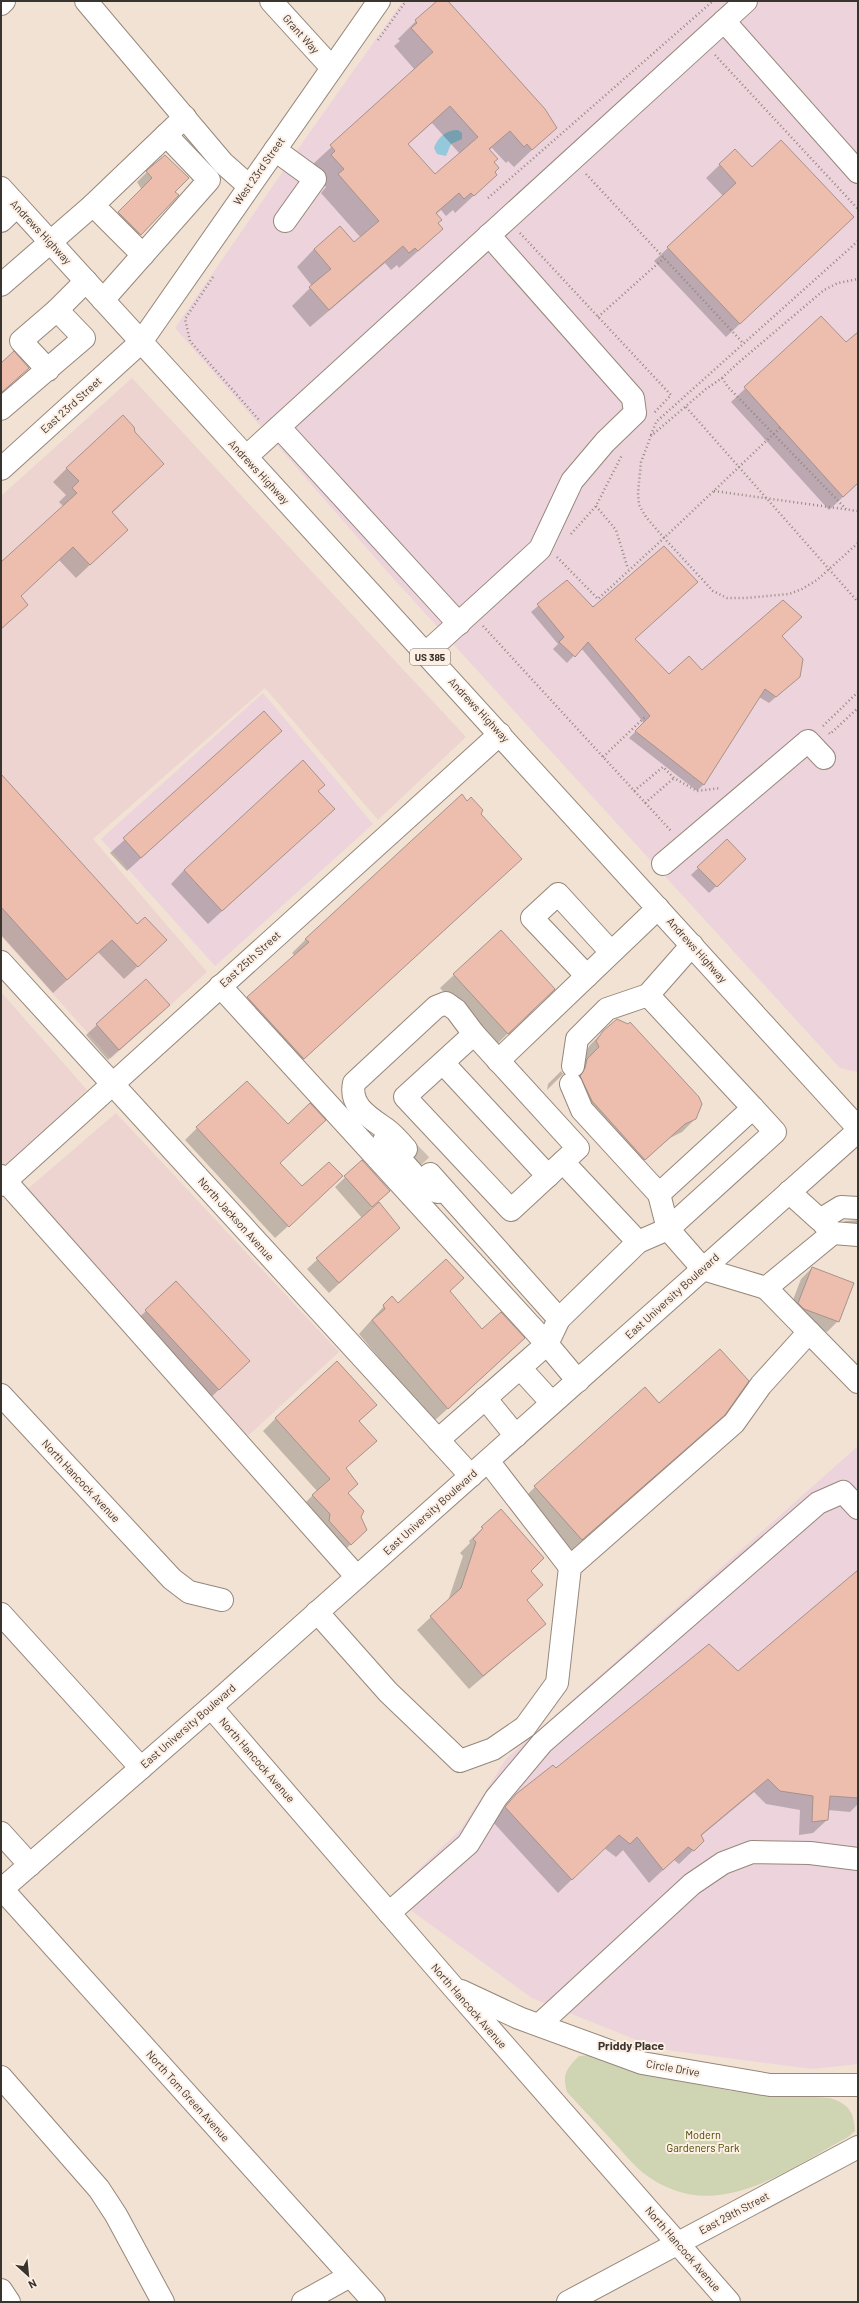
<svg xmlns="http://www.w3.org/2000/svg" width="859" height="2303" font-family="Barlow,sans-serif">
<rect width="100%" height="100%" fill="#f2e2d3"/>
<!-- industrial -->
<g fill="#eed4d1">
<path d="M 132,378 L 466,737 L 378,820 L 265,688 L 93,839 L 207,972 L 111,1059 L 1,936 L 1,496 Z"/>
<path d="M 1,992 L 87,1090 L 3,1169 L 1,1167 Z"/>
<path d="M 116,1113 L 339,1352 L 248,1436 L 24,1192 Z"/>
</g>
<!-- education -->
<g fill="#ecd3dc">
<path d="M 403,1 L 858,1 L 858,1072 L 840,1068 L 392,577 L 175,328 L 303,142 Z"/>
<path d="M 263,693 L 373,824 L 215,966 L 101,839 Z"/>
<path d="M 858,1446 L 858,2064 L 813,2069 L 659,2049 L 532,1998 L 391,1896 L 461,1829 L 506,1759 Z"/>
</g>
<!-- green -->
<path fill="#cfd4b3" d="M 595,2055 L 654,2075 L 731,2091 L 830,2098 C 849,2104 854,2112 855,2131 L 848,2137 C 783,2172 713,2228 642,2172 C 634,2165 626,2156 619,2148 C 602,2129 584,2111 567,2092 C 562,2074 566,2069 579,2056 Z"/>
<!-- water -->
<path fill="#94c8db" d="M 458,130 L 462,133 L 462,139 L 451,144 L 446,156 L 437,154 L 434,148 C 438,137 446,130 458,130 Z"/>
<!-- shadow -->
<g fill="#0003" fill-rule="evenodd">
<path d="M 443,1 L 447,1 L 555,128 L 514,167 L 508,161 L 506,163 L 492,148 L 489,150 L 496,175 L 455,213 L 453,210 L 446,216 L 441,210 L 436,214 L 437,223 L 442,229 L 424,246 L 399,268 L 397,265 L 391,270 L 385,263 L 310,327 L 292,306 L 312,286 L 297,267 L 314,249 L 354,244 L 361,238 L 321,193 L 326,187 L 314,173 L 318,169 L 313,164 L 415,70 L 394,46 L 400,41 L 398,39 L 416,21 ZM 432,123 L 460,154 L 435,175 L 407,145 Z"/>
<path d="M 735,150 L 752,169 L 839,230 L 726,337 L 654,261 L 723,196 L 706,178 Z"/>
<path d="M 147,172 L 178,195 L 130,244 L 109,223 L 142,190 L 137,182 Z"/>
<path d="M 821,317 L 846,344 L 858,333 L 858,483 L 829,510 L 731,402 Z"/>
<path d="M 134,433 L 163,464 L 112,513 L 127,530 L 76,578 L 59,560 L 20,596 L 27,604 L 1,629 L 1,563 L 64,507 L 59,502 L 66,495 L 53,482 L 67,468 Z"/>
<path d="M 567,581 L 593,609 L 634,640 L 669,676 L 702,671 L 781,636 L 792,683 L 769,703 L 759,697 L 704,784 L 697,791 L 629,738 L 644,723 L 581,648 L 567,663 L 553,649 L 558,644 L 531,612 Z"/>
<path d="M 264,713 L 281,731 L 127,871 L 110,853 Z"/>
<path d="M 1,775 L 152,953 L 124,979 L 98,952 L 53,993 L 1,935 Z"/>
<path d="M 317,792 L 320,822 L 208,924 L 171,884 L 184,870 Z"/>
<path d="M 479,814 L 507,872 L 290,1072 L 235,1012 L 295,956 L 292,953 L 306,939 Z"/>
<path d="M 727,840 L 745,859 L 709,893 L 691,875 Z"/>
<path d="M 501,931 L 540,1002 L 494,1047 L 440,988 Z"/>
<path d="M 145,981 L 158,1016 L 108,1060 L 86,1035 Z"/>
<path d="M 604,1031 L 696,1118 L 682,1132 L 670,1138 L 630,1172 L 573,1073 L 586,1061 L 583,1056 L 590,1045 Z"/>
<path d="M 561,1071 L 563,1074 L 547,1090 L 548,1084 Z"/>
<path d="M 197,1128 L 279,1163 L 302,1188 L 329,1189 L 275,1238 L 185,1140 Z"/>
<path d="M 362,1161 L 389,1191 L 370,1209 L 388,1238 L 329,1293 L 307,1269 L 362,1218 L 335,1187 Z"/>
<path d="M 858,1220 L 858,1228 L 837,1228 L 845,1221 Z"/>
<path d="M 812,1268 L 838,1321 L 827,1332 L 794,1319 L 788,1313 L 801,1279 Z"/>
<path d="M 449,1292 L 482,1330 L 510,1352 L 433,1422 L 359,1334 L 384,1306 Z"/>
<path d="M 146,1311 L 249,1361 L 205,1403 L 132,1324 Z"/>
<path d="M 659,1404 L 710,1428 L 568,1553 L 522,1500 L 535,1487 Z"/>
<path d="M 376,1405 L 359,1421 L 345,1469 L 357,1484 L 347,1494 L 366,1529 L 338,1557 L 300,1508 L 317,1491 L 263,1431 L 276,1418 Z"/>
<path d="M 501,1511 L 530,1572 L 542,1585 L 526,1601 L 545,1624 L 469,1689 L 417,1630 L 448,1601 L 463,1556 L 460,1553 L 470,1543 L 469,1541 Z"/>
<path d="M 858,1578 L 858,1804 L 850,1812 L 828,1810 L 827,1820 L 813,1833 L 799,1835 L 800,1810 L 766,1804 L 754,1792 L 701,1836 L 703,1841 L 679,1864 L 674,1860 L 649,1883 L 623,1850 L 616,1857 L 604,1848 L 558,1893 L 492,1821 L 516,1795 L 556,1770 L 738,1672 Z"/>
</g>
<!-- building -->
<g fill="#edbdad" stroke="#a7928c" fill-rule="evenodd">
<path d="M 437,1 L 448,1 L 545,109 L 557,128 L 532,150 L 527,144 L 524,147 L 510,131 L 489,149 L 498,159 L 494,162 L 499,168 L 495,172 L 497,175 L 474,196 L 471,193 L 464,199 L 459,193 L 436,213 L 442,220 L 438,223 L 443,229 L 418,251 L 415,248 L 409,253 L 403,246 L 329,310 L 309,287 L 331,269 L 314,249 L 340,226 L 354,242 L 379,221 L 338,174 L 344,169 L 331,155 L 335,151 L 330,145 L 433,52 L 411,28 L 417,23 L 415,20 ZM 450,106 L 478,137 L 435,174 L 408,144 Z"/>
<path d="M 781,140 L 854,217 L 740,324 L 667,247 L 736,183 L 719,164 L 735,149 L 752,167 Z"/>
<path d="M 165,155 L 189,178 L 175,192 L 179,195 L 141,235 L 118,212 L 152,178 L 146,171 Z"/>
<path d="M 821,316 L 846,342 L 858,332 L 858,483 L 843,497 L 744,387 Z"/>
<path d="M 14,351 L 29,368 L 1,393 L 1,363 Z"/>
<path d="M 123,415 L 134,427 L 135,432 L 164,464 L 112,512 L 128,530 L 90,565 L 73,547 L 21,596 L 28,605 L 1,629 L 1,562 L 77,493 L 72,488 L 79,481 L 66,468 Z"/>
<path d="M 664,546 L 698,582 L 635,639 L 669,674 L 689,656 L 702,670 L 783,600 L 802,617 L 782,636 L 803,659 L 800,677 L 776,697 L 765,689 L 704,785 L 635,731 L 650,716 L 588,642 L 575,657 L 559,642 L 564,637 L 537,604 L 567,580 L 593,607 Z"/>
<path d="M 264,711 L 282,731 L 141,858 L 123,838 Z"/>
<path d="M 303,760 L 325,785 L 318,791 L 335,809 L 222,911 L 184,870 Z"/>
<path d="M 1,774 L 137,924 L 145,917 L 167,940 L 138,967 L 112,940 L 67,980 L 1,907 Z"/>
<path d="M 462,794 L 467,801 L 471,797 L 483,810 L 481,814 L 522,859 L 304,1059 L 247,997 L 309,942 L 305,939 Z"/>
<path d="M 727,839 L 746,859 L 717,887 L 697,867 Z"/>
<path d="M 501,930 L 555,989 L 508,1034 L 453,974 Z"/>
<path d="M 146,979 L 170,1005 L 119,1050 L 96,1024 Z"/>
<path d="M 617,1019 L 628,1024 L 630,1022 L 699,1097 L 702,1104 L 696,1119 L 685,1124 L 645,1160 L 592,1101 L 580,1076 L 585,1068 L 587,1059 L 599,1047 L 596,1041 L 603,1031 Z"/>
<path d="M 247,1081 L 288,1124 L 310,1103 L 326,1120 L 280,1163 L 302,1186 L 329,1162 L 343,1176 L 289,1227 L 196,1127 Z"/>
<path d="M 362,1160 L 390,1191 L 372,1207 L 344,1176 Z"/>
<path d="M 379,1202 L 400,1228 L 339,1283 L 316,1258 Z"/>
<path d="M 446,1259 L 464,1278 L 450,1291 L 482,1329 L 501,1312 L 525,1338 L 448,1409 L 372,1320 L 385,1309 L 383,1305 L 392,1296 L 398,1303 Z"/>
<path d="M 812,1267 L 854,1283 L 839,1322 L 804,1309 L 798,1303 Z"/>
<path d="M 176,1281 L 250,1361 L 219,1390 L 145,1310 Z"/>
<path d="M 720,1349 L 749,1381 L 725,1415 L 582,1540 L 534,1486 L 645,1387 L 659,1403 Z"/>
<path d="M 337,1361 L 377,1405 L 359,1421 L 377,1441 L 346,1468 L 358,1484 L 348,1493 L 364,1511 L 361,1517 L 367,1530 L 351,1545 L 329,1521 L 330,1514 L 312,1495 L 330,1479 L 275,1418 Z"/>
<path d="M 501,1509 L 544,1558 L 531,1571 L 543,1585 L 527,1600 L 546,1624 L 483,1676 L 430,1616 L 461,1588 L 476,1542 L 473,1539 L 483,1528 L 481,1527 Z"/>
<path d="M 858,1570 L 858,1798 L 830,1796 L 828,1820 L 812,1822 L 813,1796 L 780,1791 L 768,1779 L 701,1835 L 704,1841 L 694,1851 L 688,1847 L 663,1870 L 637,1837 L 630,1844 L 619,1835 L 572,1880 L 505,1807 L 516,1794 L 553,1765 L 556,1768 L 709,1644 L 738,1671 Z"/>
</g>
<g fill="none" stroke-linecap="round" stroke-linejoin="round">
<!-- minor-tunnel -->
<path stroke="#cdbfb2" stroke-width="22" stroke-dasharray="22 11" stroke-linecap="butt" d="M 406,1149 L 430,1174"/>
<!-- minor casing -->
<g stroke="#96877a" stroke-width="24">
<g id="minor">
<path d="M 86,1 L 223,163 L 249,186"/>
<path d="M 271,1 L 332,68"/>
<path d="M 1,4 L 4,1"/>
<path d="M 724,21 L 858,172"/>
<path d="M 275,150 L 315,179 L 285,221"/>
<path d="M 93,205 L 143,255"/>
<path d="M 1,221 L 17,206"/>
<path d="M 1,285 L 93,205 L 185,117"/>
<path d="M 103,300 L 209,180 L 166,135"/>
<path d="M 57,310 L 86,281"/>
<path d="M 1,409 L 84,338 L 57,310 L 21,341 L 48,370"/>
<path d="M 279,427 L 459,624"/>
<path d="M 246,457 L 746,1"/>
<path d="M 1,469 L 141,342 L 379,1"/>
<path d="M 426,653 L 540,549 L 572,481 L 605,442 L 635,413 L 633,398 L 489,235"/>
<path d="M 663,864 L 808,741 L 824,758"/>
<path d="M 1,962 L 471,1476"/>
<path d="M 587,976 L 532,918 L 558,894 L 611,952"/>
<path d="M 220,986 L 547,1344 L 438,1440"/>
<path d="M 474,1034 L 578,1148 L 511,1210 L 405,1097 Z"/>
<path d="M 498,1061 L 658,908"/>
<path d="M 443,1063 L 548,1176"/>
<path d="M 573,1066 L 577,1039 L 607,1009 L 648,995 L 692,945"/>
<path d="M 571,1084 L 582,1110 L 659,1194 L 753,1108 L 648,995"/>
<path d="M 384,1141 L 425,1187 L 438,1192"/>
<path d="M 406,1149 C 400,1142 393,1134 386,1129 C 369,1117 349,1106 354,1083 L 436,1007 L 446,1003 L 456,1010 L 474,1034"/>
<path d="M 563,1162 L 638,1242 L 559,1319 L 547,1344 L 578,1381"/>
<path d="M 430,1174 L 559,1319"/>
<path d="M 1,1176 L 357,1577"/>
<path d="M 1,1185 L 500,734"/>
<path d="M 789,1192 L 820,1220 L 841,1207 L 858,1208"/>
<path d="M 659,1194 L 668,1229 L 703,1269 L 766,1288 L 833,1233"/>
<path d="M 824,1224 L 833,1233 L 858,1235"/>
<path d="M 638,1242 L 668,1229 L 775,1132 L 753,1108"/>
<path d="M 766,1288 L 858,1382"/>
<path d="M 520,1368 L 552,1403"/>
<path d="M 1,1395 L 172,1579 L 189,1592 L 222,1600"/>
<path d="M 485,1398 L 516,1436"/>
<path d="M 488,1461 L 570,1567"/>
<path d="M 317,1612 L 388,1692 L 460,1761 L 493,1749 L 525,1727 L 557,1683 L 570,1567 L 734,1423 L 761,1385 L 809,1332"/>
<path d="M 1,1614 L 141,1768"/>
<path d="M 211,1707 L 453,1987 L 729,2302"/>
<path d="M 1,1833 L 30,1865"/>
<path d="M 2,1889 L 374,2302"/>
<path d="M 389,1913 L 468,1844 L 496,1798 L 542,1743 L 818,1503 L 843,1492 L 858,1508"/>
<path d="M 461,1991 L 519,2018 L 642,2063 L 770,2085 L 858,2085"/>
<path d="M 540,2024 L 692,1884 L 723,1863 L 752,1852 L 810,1853 L 858,1859"/>
<path d="M 1,2077 L 99,2189 L 116,2215 L 163,2302"/>
<path d="M 1,2290 L 9,2302"/>
<path d="M 303,2302 L 350,2276"/>
<path d="M 568,2302 L 858,2147"/>
</g>
</g>
<!-- major casing -->
<g stroke="#96877a" stroke-width="24">
<g id="major">
<path d="M 1,188 L 858,1128"/>
<path d="M 1,1890 L 211,1707 L 858,1131"/>
</g>
</g>
<!-- path -->
<g stroke="#93887e" stroke-width="2.5" stroke-dasharray="1 3" stroke-linecap="butt">
<path d="M 378,40 L 406,1"/>
<path d="M 715,55 L 858,209"/>
<path d="M 586,174 L 743,343"/>
<path d="M 488,198 L 713,1"/>
<path d="M 520,233 L 671,395 L 654,413"/>
<path d="M 213,277 L 185,319 L 190,341 L 259,420"/>
<path d="M 598,317 L 664,258"/>
<path d="M 722,378 L 728,387 L 846,509"/>
<path d="M 686,407 L 858,602"/>
<path d="M 780,428 L 664,538 L 646,517 L 639,505 L 638,493 L 641,462 L 651,436 L 706,389 L 722,378 L 738,363 L 824,290 L 838,283 L 858,279"/>
<path d="M 651,435 L 656,422 L 858,241"/>
<path d="M 714,491 L 858,511"/>
<path d="M 596,506 L 616,530 L 628,569"/>
<path d="M 571,534 L 596,506 L 622,455"/>
<path d="M 557,557 L 598,599 L 664,538 L 713,591 L 727,598 L 746,598 L 789,594 L 802,589 L 817,580 L 858,543"/>
<path d="M 483,626 L 672,832"/>
<path d="M 823,726 L 858,692"/>
<path d="M 829,733 L 830,734 L 858,708"/>
<path d="M 603,757 L 646,716"/>
<path d="M 634,791 L 663,767 L 674,778 L 697,791 L 721,788"/>
<path d="M 645,803 L 674,778"/>
</g>
<!-- minor -->
<use href="#minor" stroke="#fff" stroke-width="22"/>
<!-- major -->
<use href="#major" stroke="#fff" stroke-width="22"/>
</g>
<g text-anchor="middle" stroke-width="4" stroke-linejoin="round" paint-order="stroke">
<!-- shield labels -->
<rect fill="#fdefe4" stroke="#746c65" stroke-width="1" x="410" y="649" width="40" height="16" rx="3"/>
<g font-size="10" font-weight="bold" fill="#3a342e">
<text x="430" y="661">US 385</text>
</g>
<!-- street labels -->
<g font-size="11" fill="#3a342e" stroke="#fdefe4">
<text transform="translate(301 34) rotate(48)" y="4">Grant Way</text>
<text transform="translate(259 171) rotate(-55)" y="4">West 23rd Street</text>
<text transform="translate(41 232) rotate(47)" y="4">Andrews Highway</text>
<text transform="translate(71 405) rotate(-42)" y="4">East 23rd Street</text>
<text transform="translate(259 472) rotate(47)" y="4">Andrews Highway</text>
<text transform="translate(479 710) rotate(47)" y="4">Andrews Highway</text>
<text transform="translate(697 950) rotate(48)" y="4">Andrews Highway</text>
<text transform="translate(250 959) rotate(-42)" y="4">East 25th Street</text>
<text transform="translate(236 1219) rotate(48)" y="4">North Jackson Avenue</text>
<text transform="translate(672 1296) rotate(-42)" y="4">East University Boulevard</text>
<text transform="translate(81 1481) rotate(47)" y="4">North Hancock Avenue</text>
<text transform="translate(430 1512) rotate(-42)" y="4">East University Boulevard</text>
<text transform="translate(188 1726) rotate(-41)" y="4">East University Boulevard</text>
<text transform="translate(257 1760) rotate(49)" y="4">North Hancock Avenue</text>
<text transform="translate(469 2006) rotate(49)" y="4">North Hancock Avenue</text>
<text transform="translate(673 2068) rotate(10)" y="4">Circle Drive</text>
<text transform="translate(188 2096) rotate(48)" y="4">North Tom Green Avenue</text>
<text transform="translate(734 2213) rotate(-28)" y="4">East 29th Street</text>
<text transform="translate(683 2249) rotate(49)" y="4">North Hancock Avenue</text>
</g>
<!-- park labels -->
<g font-size="11" fill="#464b00" stroke="#fdefe4">
<text x="703" y="2139">Modern<tspan x="703" dy="13">Gardeners Park</tspan></text>
</g>
<!-- neighbourhood labels -->
<g font-size="12" font-weight="bold" fill="#3a342e" stroke="#fdefe4">
<text x="631" y="2050">Priddy Place</text>
</g>
</g>
<!-- border -->
<rect width="859" height="2303" fill="none" stroke="#3a342e" stroke-width="4"/>
<!-- north arrow -->
<g transform="translate(28 2275) rotate(153)" stroke="#fdefe4" stroke-width="3" paint-order="stroke">
<path d="M0-3L7 15L0 10L-7 15Z" fill="#3a342e"/>
<text y="-6" font-size="11" font-weight="bold" text-anchor="middle" fill="#3a342e">N</text>
</g>
</svg>
